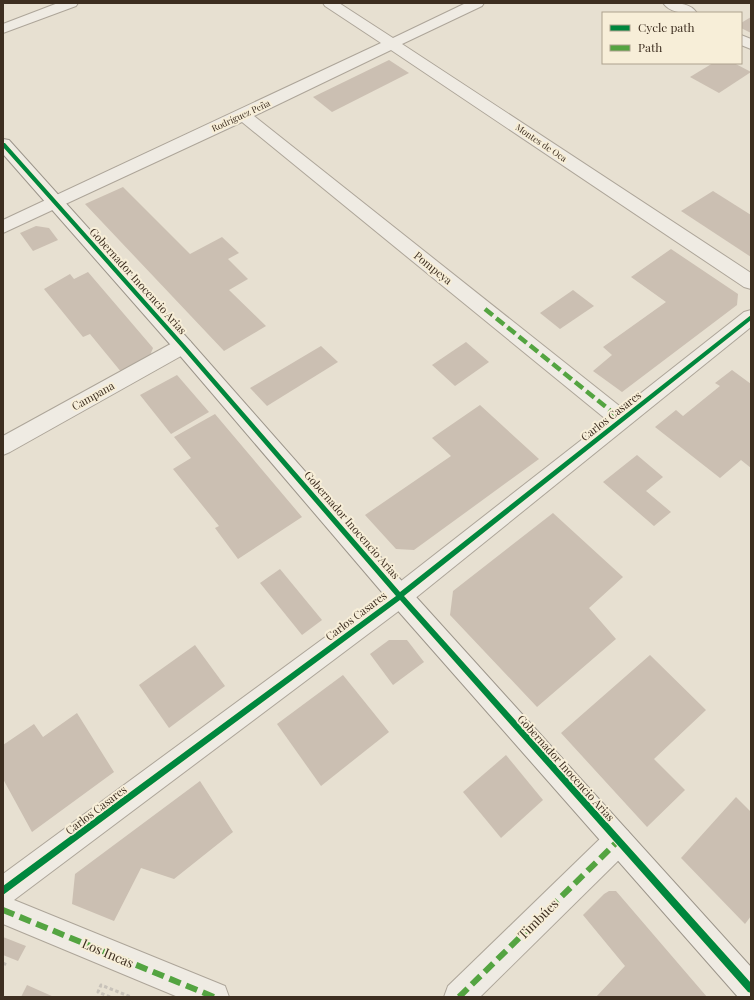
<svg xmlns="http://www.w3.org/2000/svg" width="754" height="1000" font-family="'Playfair Display',serif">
<rect width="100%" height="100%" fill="#e7e0d1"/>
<!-- building -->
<g fill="#cbbfb2">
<path d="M 751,17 L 751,33 L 741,28 L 741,23 Z"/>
<path d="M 389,60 L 409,73 L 332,112 L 313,97 Z"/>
<path d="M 713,63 L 734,63 L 751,72 L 719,93 L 690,77 Z"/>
<path d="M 123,187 L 190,254 L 222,237 L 239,253 L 228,259 L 248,279 L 229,290 L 266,326 L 224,351 L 85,204 Z"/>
<path d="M 713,191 L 751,215 L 751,257 L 681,211 Z"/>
<path d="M 36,226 L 49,228 L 58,240 L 33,251 L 20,233 Z"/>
<path d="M 671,249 L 738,294 L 737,305 L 622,392 L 593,371 L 612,355 L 603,347 L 666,302 L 631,277 Z"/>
<path d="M 88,272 L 153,348 L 149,358 L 122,373 L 90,334 L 83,337 L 44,289 L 70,274 L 74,279 Z"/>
<path d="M 573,290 L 594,306 L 560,329 L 540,313 Z"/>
<path d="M 466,342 L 489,362 L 455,386 L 432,365 Z"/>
<path d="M 321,346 L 338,362 L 267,406 L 250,388 Z"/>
<path d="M 732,370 L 751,384 L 751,468 L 741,460 L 720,478 L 655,427 L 676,410 L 683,416 L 720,386 L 715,383 Z"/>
<path d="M 177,375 L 209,412 L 171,434 L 140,395 Z"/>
<path d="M 480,405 L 539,459 L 414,550 L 396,549 L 365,515 L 451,456 L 432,438 Z"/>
<path d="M 215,414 L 302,517 L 238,559 L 215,528 L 219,526 L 173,469 L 191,458 L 174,437 Z"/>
<path d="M 637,455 L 663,477 L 646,491 L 671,512 L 654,526 L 603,482 Z"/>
<path d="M 553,513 L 623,577 L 589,608 L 616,639 L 537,707 L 450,615 L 453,591 Z"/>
<path d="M 280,569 L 322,620 L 302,635 L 260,583 Z"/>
<path d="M 389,640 L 407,640 L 424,662 L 393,685 L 370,654 Z"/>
<path d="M 195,645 L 225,686 L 169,728 L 139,685 Z"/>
<path d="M 650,655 L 706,710 L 654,759 L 685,790 L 647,827 L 561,733 Z"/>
<path d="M 343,675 L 389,732 L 321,786 L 277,724 Z"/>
<path d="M 77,713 L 114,772 L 32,832 L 3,779 L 3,745 L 34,724 L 43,737 Z"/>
<path d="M 506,755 L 543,800 L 501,838 L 463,792 Z"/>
<path d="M 200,781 L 233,832 L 174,879 L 141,868 L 114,921 L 72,904 L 75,874 Z"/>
<path d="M 736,797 L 751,812 L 751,916 L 745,924 L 681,858 Z"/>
<path d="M 609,891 L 616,891 L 707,997 L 596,997 L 625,966 L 583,915 L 604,894 Z"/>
<path d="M 3,937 L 26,946 L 18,961 L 3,955 Z"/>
<path d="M 27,985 L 54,997 L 21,997 Z"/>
</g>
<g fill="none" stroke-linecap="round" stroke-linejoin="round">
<!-- street casing -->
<g stroke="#ada599" stroke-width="2">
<g id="street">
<path d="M 58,3 L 78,3 L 76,6 L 3,33 L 3,24 Z"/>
<path d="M 323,3 L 339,3 L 393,38 L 466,3 L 484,3 L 482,6 L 402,44 L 751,273 L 751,289 L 744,287 L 391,50 L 254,116 L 622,408 L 744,312 L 751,310 L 751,327 L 408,604 L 14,900 L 225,986 L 229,997 L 178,997 L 3,924 L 3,874 L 392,588 L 607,420 L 242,122 L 3,233 L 3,220 L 381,43 L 325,6 Z"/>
<path d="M 663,3 C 675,3 690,2 697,13 C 685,13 671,14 663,3 Z"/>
<path d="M 741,35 L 751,39 L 751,49 L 741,45 Z"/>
<path d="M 183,339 L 190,341 L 193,346 L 190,351 L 10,452 L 3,455 L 3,436 L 176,341 Z"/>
<path d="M 618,827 L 628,831 L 632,841 L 628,851 L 480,997 L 444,997 L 448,986 L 608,831 Z"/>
</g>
</g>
<!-- secondary casing -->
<g stroke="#9c958a" stroke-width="2">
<path id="secondary" d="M 3,139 L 9,140 L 190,341 L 408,588 L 751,967 L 751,997 L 738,997 L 392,604 L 176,351 L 3,154 Z"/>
</g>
<!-- path -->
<g stroke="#c8c2b9" stroke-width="3" stroke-dasharray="3.5 2.5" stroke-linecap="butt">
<path d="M 3,963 L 7,965"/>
<path d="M 110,997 L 98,992 L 101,985 L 131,997"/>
</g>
<!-- street -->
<use href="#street" fill="#efebe3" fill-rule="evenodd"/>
<!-- secondary -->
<use href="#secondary" fill="#efebe3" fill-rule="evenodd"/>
<!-- quiet-far1 -->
<path stroke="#54a441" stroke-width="4.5" stroke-dasharray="10 4.5" stroke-linecap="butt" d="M 485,309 L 622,420"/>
<!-- quiet -->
<g stroke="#54a441" stroke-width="6" stroke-dasharray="12 6" stroke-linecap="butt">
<path d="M 3,910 L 214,997"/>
<path d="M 459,997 L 618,841"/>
</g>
<!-- cycleway casing -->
<g stroke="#f7eed8" stroke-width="2">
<path id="cycleway" d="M 3,143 L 5,143 L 185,345 L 400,592 L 751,315 L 751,320 L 404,596 L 751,983 L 751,993 L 748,992 L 400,600 L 3,895 L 3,886 L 396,596 L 181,347 L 3,147 Z"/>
</g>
<!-- cycleway -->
<use href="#cycleway" fill="#00873e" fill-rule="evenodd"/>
</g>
<g text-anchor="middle" stroke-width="4" stroke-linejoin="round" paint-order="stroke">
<!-- far-street labels -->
<g font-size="9" fill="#3d2e20" stroke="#f7eed8">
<text transform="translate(241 116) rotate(-25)" y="3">Rodríguez Peña</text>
<text transform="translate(541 143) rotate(34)" y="3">Montes de Oca</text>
</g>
<!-- street labels -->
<g font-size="11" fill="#3d2e20" stroke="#f7eed8">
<text transform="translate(433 268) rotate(39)" y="4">Pompeya</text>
<text transform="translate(138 281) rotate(48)" y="4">Gobernador Inocencio Arias</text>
<text transform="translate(93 396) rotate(-29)" y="4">Campana</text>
<text transform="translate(611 416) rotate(-38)" y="4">Carlos Casares</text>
<text transform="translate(352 525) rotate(49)" y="4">Gobernador Inocencio Arias</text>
<text transform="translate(356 616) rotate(-37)" y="4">Carlos Casares</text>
<text transform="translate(566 768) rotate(48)" y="4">Gobernador Inocencio Arias</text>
<text transform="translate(96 810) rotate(-37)" y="4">Carlos Casares</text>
</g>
<!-- near-street labels -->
<g font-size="13" fill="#3d2e20" stroke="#f7eed8">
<text transform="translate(538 919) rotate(-45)" y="5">Timbúes</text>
<text transform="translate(108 953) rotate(23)" y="5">Los Incas</text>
</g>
</g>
<!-- border -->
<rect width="754" height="1000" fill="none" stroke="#3d2e20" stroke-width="8"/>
<!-- legend -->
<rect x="602" y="12" width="140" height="52" fill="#f7eed8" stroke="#ada18e"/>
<rect x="610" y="25" width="20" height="6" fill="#00873e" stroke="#ada18e"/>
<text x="638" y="32" font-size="12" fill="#3d2e20">Cycle path</text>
<rect x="610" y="45" width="20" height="6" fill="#54a441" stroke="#ada18e"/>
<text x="638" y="52" font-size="12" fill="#3d2e20">Path</text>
</svg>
